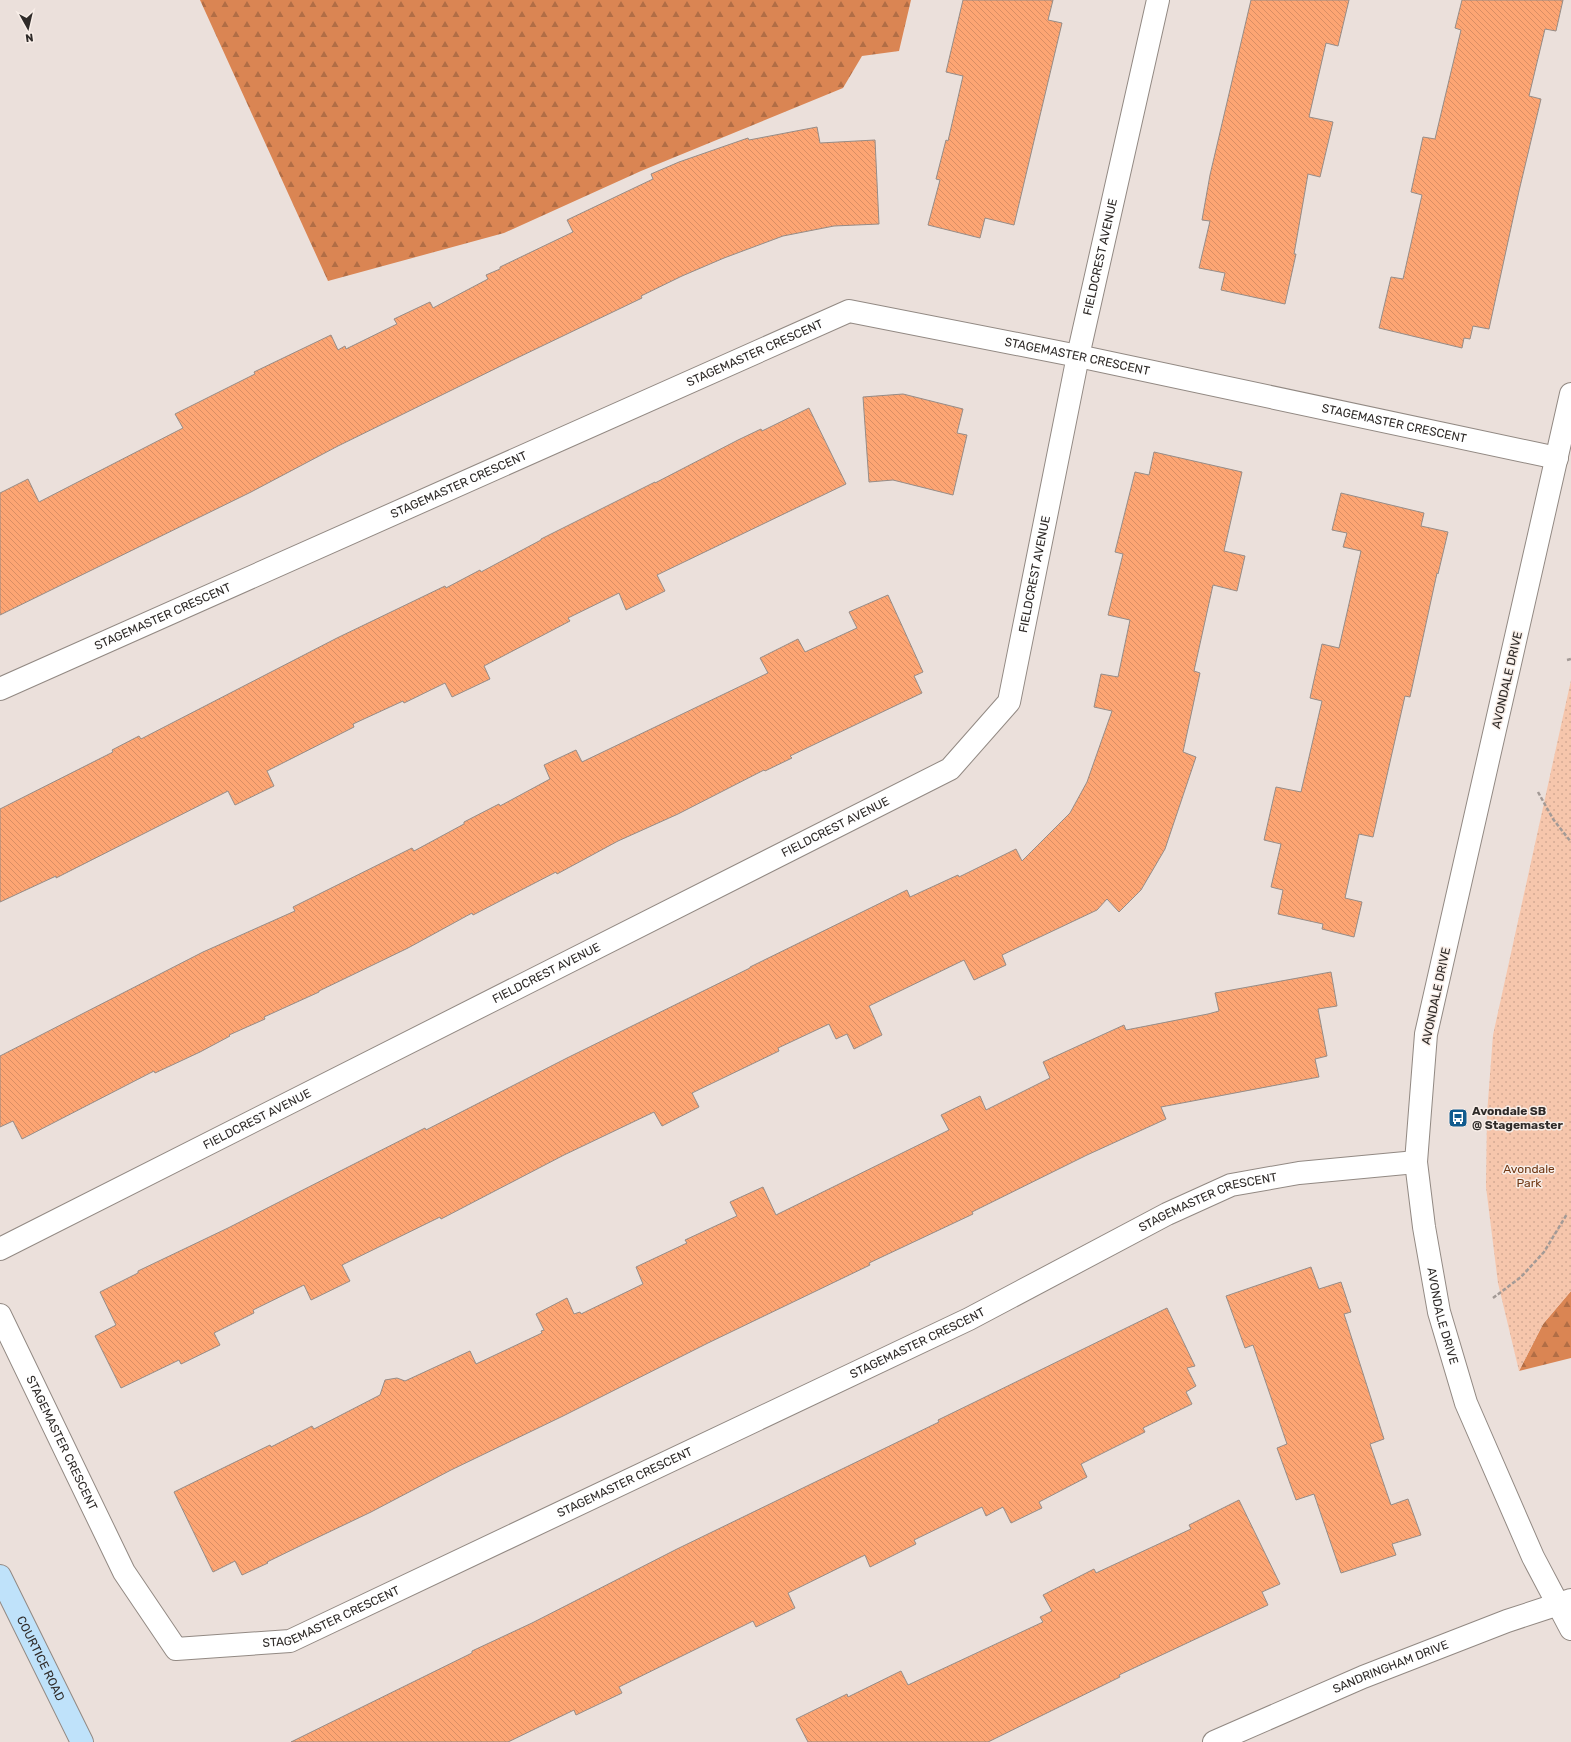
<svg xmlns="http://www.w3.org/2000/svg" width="1571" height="1742" font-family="Rubik,sans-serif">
<defs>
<pattern id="forest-firs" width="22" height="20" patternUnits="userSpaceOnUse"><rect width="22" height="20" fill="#da8553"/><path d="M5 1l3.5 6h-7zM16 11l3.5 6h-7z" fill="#b16d45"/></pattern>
<pattern id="park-dots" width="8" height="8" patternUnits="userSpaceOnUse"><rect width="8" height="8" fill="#f6c6ac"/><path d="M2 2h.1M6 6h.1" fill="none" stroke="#d3aa94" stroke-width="1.8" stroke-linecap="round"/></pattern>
<pattern id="building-back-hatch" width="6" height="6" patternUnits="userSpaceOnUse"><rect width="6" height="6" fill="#fda573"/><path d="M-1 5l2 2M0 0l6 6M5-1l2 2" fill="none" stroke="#d98e64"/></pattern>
</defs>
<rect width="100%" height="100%" fill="#ebe0db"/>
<!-- forest -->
<g fill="url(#forest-firs)">
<path d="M 200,0 L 911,0 L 899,51 L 862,56 L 843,88 L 641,171 L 504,233 L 328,281 Z"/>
<path d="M 1571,1291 L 1571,1358 L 1519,1371 L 1543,1324 Z"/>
</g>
<!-- park -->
<path fill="url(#park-dots)" d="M 1571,680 L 1571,1291 L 1543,1324 L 1519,1371 L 1498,1283 L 1486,1187 L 1487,1114 L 1493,1035 Z"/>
<!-- building -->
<g fill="url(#building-back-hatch)" stroke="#968c87">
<path d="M 963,0 L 1053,0 L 1048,20 L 1062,23 L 1014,225 L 985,218 L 980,238 L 928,225 L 940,180 L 936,179 L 946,140 L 948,141 L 963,76 L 946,72 Z"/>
<path d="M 1251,0 L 1349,0 L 1338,46 L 1326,43 L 1309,117 L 1333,122 L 1320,177 L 1308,174 L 1294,254 L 1296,254 L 1285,304 L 1221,290 L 1225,273 L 1199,268 L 1210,221 L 1202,220 L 1210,175 Z"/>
<path d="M 1462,0 L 1563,0 L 1556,31 L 1545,29 L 1529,96 L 1541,99 L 1519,191 L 1489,329 L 1473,326 L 1470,339 L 1464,338 L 1462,348 L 1379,328 L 1391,277 L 1403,279 L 1422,195 L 1411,192 L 1423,137 L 1435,139 L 1461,30 L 1455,28 Z"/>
<path d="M 817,127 L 820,143 L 875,140 L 879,224 L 834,226 L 783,236 L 724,258 L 682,276 L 641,296 L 642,298 L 517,358 L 338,446 L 251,492 L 0,615 L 0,493 L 28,479 L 39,502 L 183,428 L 175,414 L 255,374 L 254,372 L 331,335 L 338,350 L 345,346 L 346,349 L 397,324 L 394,319 L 430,302 L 433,308 L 488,279 L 486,275 L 500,269 L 500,267 L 573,232 L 567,220 L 653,179 L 651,174 L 679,162 L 748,138 L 749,140 Z"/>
<path d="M 903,394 L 963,409 L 957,433 L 967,435 L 953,495 L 893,480 L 869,482 L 863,397 Z"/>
<path d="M 809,408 L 846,484 L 657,575 L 665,591 L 626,610 L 619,593 L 568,618 L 570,621 L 484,666 L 490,679 L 452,697 L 445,683 L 404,703 L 403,701 L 353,724 L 354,727 L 267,771 L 274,786 L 235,805 L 228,791 L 56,878 L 56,876 L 0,902 L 0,809 L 113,752 L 112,750 L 139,736 L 141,739 L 337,638 L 445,586 L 446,588 L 480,570 L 481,572 L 541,540 L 541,539 L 655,482 L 655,483 L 738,440 L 761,429 L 762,431 Z"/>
<path d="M 1154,452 L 1242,472 L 1224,551 L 1245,556 L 1237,591 L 1213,585 L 1194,671 L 1200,673 L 1183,752 L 1196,757 L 1165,849 L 1141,890 L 1119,912 L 1107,899 L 1097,910 L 1002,955 L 1006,965 L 974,980 L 964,960 L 869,1006 L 882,1035 L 854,1049 L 847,1034 L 836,1039 L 829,1024 L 778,1048 L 779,1051 L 692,1093 L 699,1107 L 662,1126 L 654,1112 L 564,1155 L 441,1219 L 440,1217 L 342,1265 L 350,1281 L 311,1300 L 304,1285 L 253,1310 L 254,1313 L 214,1333 L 220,1345 L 181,1364 L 179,1360 L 121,1388 L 95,1336 L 116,1325 L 100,1292 L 138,1273 L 138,1271 L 228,1228 L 425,1128 L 426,1130 L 567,1058 L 750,968 L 750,967 L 907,890 L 910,897 L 958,875 L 959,877 L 1016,849 L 1022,861 L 1070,813 L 1087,782 L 1112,711 L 1094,707 L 1101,674 L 1118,677 L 1130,620 L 1108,615 L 1123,554 L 1115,552 L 1135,472 L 1149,475 Z"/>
<path d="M 1341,493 L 1424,513 L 1421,526 L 1448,532 L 1438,574 L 1437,573 L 1410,697 L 1405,696 L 1373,837 L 1359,834 L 1345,898 L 1362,902 L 1354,937 L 1322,929 L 1323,924 L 1278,914 L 1283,890 L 1271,887 L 1281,844 L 1264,840 L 1276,787 L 1301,792 L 1322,701 L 1310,698 L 1322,644 L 1339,648 L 1361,551 L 1343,547 L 1347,533 L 1332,530 Z"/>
<path d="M 888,595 L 923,672 L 914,676 L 922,693 L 790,756 L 792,758 L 765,771 L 764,770 L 678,814 L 618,841 L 557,874 L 556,872 L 473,915 L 472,913 L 408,948 L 319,991 L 319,992 L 264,1017 L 265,1019 L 229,1035 L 230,1036 L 200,1052 L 155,1073 L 154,1071 L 22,1139 L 13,1121 L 0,1127 L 0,1056 L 203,952 L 295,911 L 293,907 L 412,848 L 414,851 L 464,824 L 464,822 L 499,804 L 500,806 L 550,779 L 544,765 L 576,750 L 582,762 L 768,673 L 760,658 L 798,639 L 805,652 L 857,628 L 849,612 Z"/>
<path d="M 1331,972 L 1337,1006 L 1318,1009 L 1327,1056 L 1315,1059 L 1319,1077 L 1161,1107 L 1166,1119 L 1087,1155 L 972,1212 L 973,1214 L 869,1263 L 870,1265 L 708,1343 L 563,1416 L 451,1470 L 371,1512 L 306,1543 L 267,1562 L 268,1563 L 242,1575 L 235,1561 L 213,1572 L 174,1492 L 270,1445 L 271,1447 L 312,1426 L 314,1429 L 380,1395 L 385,1380 L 397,1378 L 405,1381 L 470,1351 L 476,1364 L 542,1333 L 541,1331 L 544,1330 L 536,1314 L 567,1298 L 574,1314 L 580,1312 L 581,1314 L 643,1284 L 636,1267 L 687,1243 L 685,1240 L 737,1216 L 730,1202 L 763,1187 L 776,1215 L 949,1130 L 941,1115 L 980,1096 L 986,1110 L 1050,1078 L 1043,1062 L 1124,1025 L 1126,1030 L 1208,1014 L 1219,1011 L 1215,993 Z"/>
<path d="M 1311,1267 L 1319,1289 L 1341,1282 L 1351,1312 L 1344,1314 L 1384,1439 L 1370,1444 L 1391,1505 L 1408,1499 L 1421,1535 L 1392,1544 L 1396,1555 L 1341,1573 L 1314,1494 L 1296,1500 L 1277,1448 L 1287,1444 L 1253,1345 L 1245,1348 L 1226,1296 Z"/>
<path d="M 1167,1308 L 1195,1366 L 1187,1368 L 1196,1386 L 1186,1392 L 1192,1404 L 1143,1428 L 1145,1432 L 1081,1464 L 1087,1477 L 1039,1502 L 1042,1508 L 1011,1523 L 1003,1507 L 986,1516 L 982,1507 L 914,1540 L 916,1544 L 870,1567 L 865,1555 L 788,1593 L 795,1608 L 756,1627 L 753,1621 L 619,1687 L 622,1693 L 576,1715 L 574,1710 L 508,1742 L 291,1742 L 472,1653 L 472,1651 L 532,1623 L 677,1549 L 939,1422 L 938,1420 L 977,1401 Z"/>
<path d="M 1239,1500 L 1280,1584 L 1262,1592 L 1268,1605 L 1119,1675 L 1120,1677 L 988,1742 L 808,1742 L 796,1719 L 847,1694 L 848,1697 L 901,1671 L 908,1685 L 1043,1622 L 1040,1617 L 1052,1611 L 1043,1595 L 1094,1569 L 1096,1573 L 1191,1529 L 1189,1525 Z"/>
</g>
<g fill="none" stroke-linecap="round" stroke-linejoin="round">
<!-- minor casing -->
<g stroke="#928983" stroke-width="24">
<g id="minor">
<path id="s1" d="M 1571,394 L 1426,1034 L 1416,1162 L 1424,1227 L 1439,1312 L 1466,1403 L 1533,1557 L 1571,1629"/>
<path id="s2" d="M 0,689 L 849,311 L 1078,356 L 1557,458"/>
<path id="s3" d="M 0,1249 L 950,769 L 1009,702 L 1078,356 L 1158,0"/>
<path id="s4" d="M 0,1315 L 124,1572 L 176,1649 L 290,1641 L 969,1319 L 1167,1214 L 1231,1185 L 1299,1173 L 1416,1162"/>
<path id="s5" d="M 1214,1742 L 1363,1677 L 1507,1621 L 1571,1600"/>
</g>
</g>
<!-- secondary casing -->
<g stroke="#928983" stroke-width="24">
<g id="secondary">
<path id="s6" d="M 0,1576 L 82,1742"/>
</g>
</g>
<!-- path -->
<g stroke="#a39a96" stroke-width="2.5" stroke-dasharray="4 2" stroke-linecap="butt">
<path d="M 1567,660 L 1571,659"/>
<path d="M 1538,792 L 1553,819 L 1571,842"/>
<path d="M 1493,1298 L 1521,1277 L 1544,1252 L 1567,1214"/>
</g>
<!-- minor -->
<use href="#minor" stroke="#fff" stroke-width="22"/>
<!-- secondary -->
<use href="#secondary" stroke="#bfe2fa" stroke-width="22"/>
</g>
<!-- icons -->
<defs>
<g id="bus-square" transform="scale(1)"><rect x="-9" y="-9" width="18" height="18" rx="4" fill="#105b8e" stroke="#f8eee8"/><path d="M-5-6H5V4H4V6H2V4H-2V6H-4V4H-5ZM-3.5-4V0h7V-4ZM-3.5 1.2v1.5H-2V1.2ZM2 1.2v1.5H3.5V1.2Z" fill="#fff"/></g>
</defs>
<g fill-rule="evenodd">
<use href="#bus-square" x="1458" y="1118"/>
</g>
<g text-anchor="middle" stroke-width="3" stroke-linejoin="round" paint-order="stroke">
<!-- street labels -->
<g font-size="12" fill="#2f2b29" stroke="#f8eee8">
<text dy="4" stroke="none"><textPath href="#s3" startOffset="1608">FIELDCREST AVENUE</textPath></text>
<text dy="4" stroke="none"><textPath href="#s2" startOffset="826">STAGEMASTER CRESCENT</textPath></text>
<text dy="4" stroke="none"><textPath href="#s2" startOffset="1162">STAGEMASTER CRESCENT</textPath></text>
<text dy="4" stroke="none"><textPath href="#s2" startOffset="1486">STAGEMASTER CRESCENT</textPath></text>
<text dy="4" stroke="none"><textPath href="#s2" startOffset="502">STAGEMASTER CRESCENT</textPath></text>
<text dy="4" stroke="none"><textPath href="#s3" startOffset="1284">FIELDCREST AVENUE</textPath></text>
<text dy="4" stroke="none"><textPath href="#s2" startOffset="178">STAGEMASTER CRESCENT</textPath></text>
<text transform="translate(1507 680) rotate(-77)" y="4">AVONDALE DRIVE</text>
<text dy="4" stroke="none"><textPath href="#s3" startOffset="936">FIELDCREST AVENUE</textPath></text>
<text dy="4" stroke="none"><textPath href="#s3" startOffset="612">FIELDCREST AVENUE</textPath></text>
<text transform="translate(1436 996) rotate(-78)" y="4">AVONDALE DRIVE</text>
<text dy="4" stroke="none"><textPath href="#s3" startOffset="288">FIELDCREST AVENUE</textPath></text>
<text dy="4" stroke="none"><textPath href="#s4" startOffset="1511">STAGEMASTER CRESCENT</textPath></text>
<text dy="4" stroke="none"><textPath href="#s1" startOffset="941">AVONDALE DRIVE</textPath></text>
<text dy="4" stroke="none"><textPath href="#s4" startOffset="1187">STAGEMASTER CRESCENT</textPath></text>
<text dy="4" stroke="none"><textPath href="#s4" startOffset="142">STAGEMASTER CRESCENT</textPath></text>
<text dy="4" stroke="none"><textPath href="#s4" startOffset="863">STAGEMASTER CRESCENT</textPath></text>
<text dy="4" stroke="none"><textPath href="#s4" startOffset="539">STAGEMASTER CRESCENT</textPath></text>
<text dy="4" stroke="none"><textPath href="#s6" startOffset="92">COURTICE ROAD</textPath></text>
<text dy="4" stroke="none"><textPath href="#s5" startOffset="192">SANDRINGHAM DRIVE</textPath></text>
</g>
<!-- poi labels -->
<g font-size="12" font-weight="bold" fill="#2f2b29" stroke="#f8eee8" text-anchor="start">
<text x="1472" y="1115">Avondale SB<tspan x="1472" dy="14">@ Stagemaster</tspan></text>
</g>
<!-- park labels -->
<g font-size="12" fill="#6f3713" stroke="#f8eee8">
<text x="1529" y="1173">Avondale<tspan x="1529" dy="14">Park</tspan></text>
</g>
</g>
<!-- north arrow -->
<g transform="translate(28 28) rotate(172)" stroke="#f8eee8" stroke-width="3" paint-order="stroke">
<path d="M0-3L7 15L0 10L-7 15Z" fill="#2f2b29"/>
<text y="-6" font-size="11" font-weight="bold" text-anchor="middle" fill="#2f2b29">N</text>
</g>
</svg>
